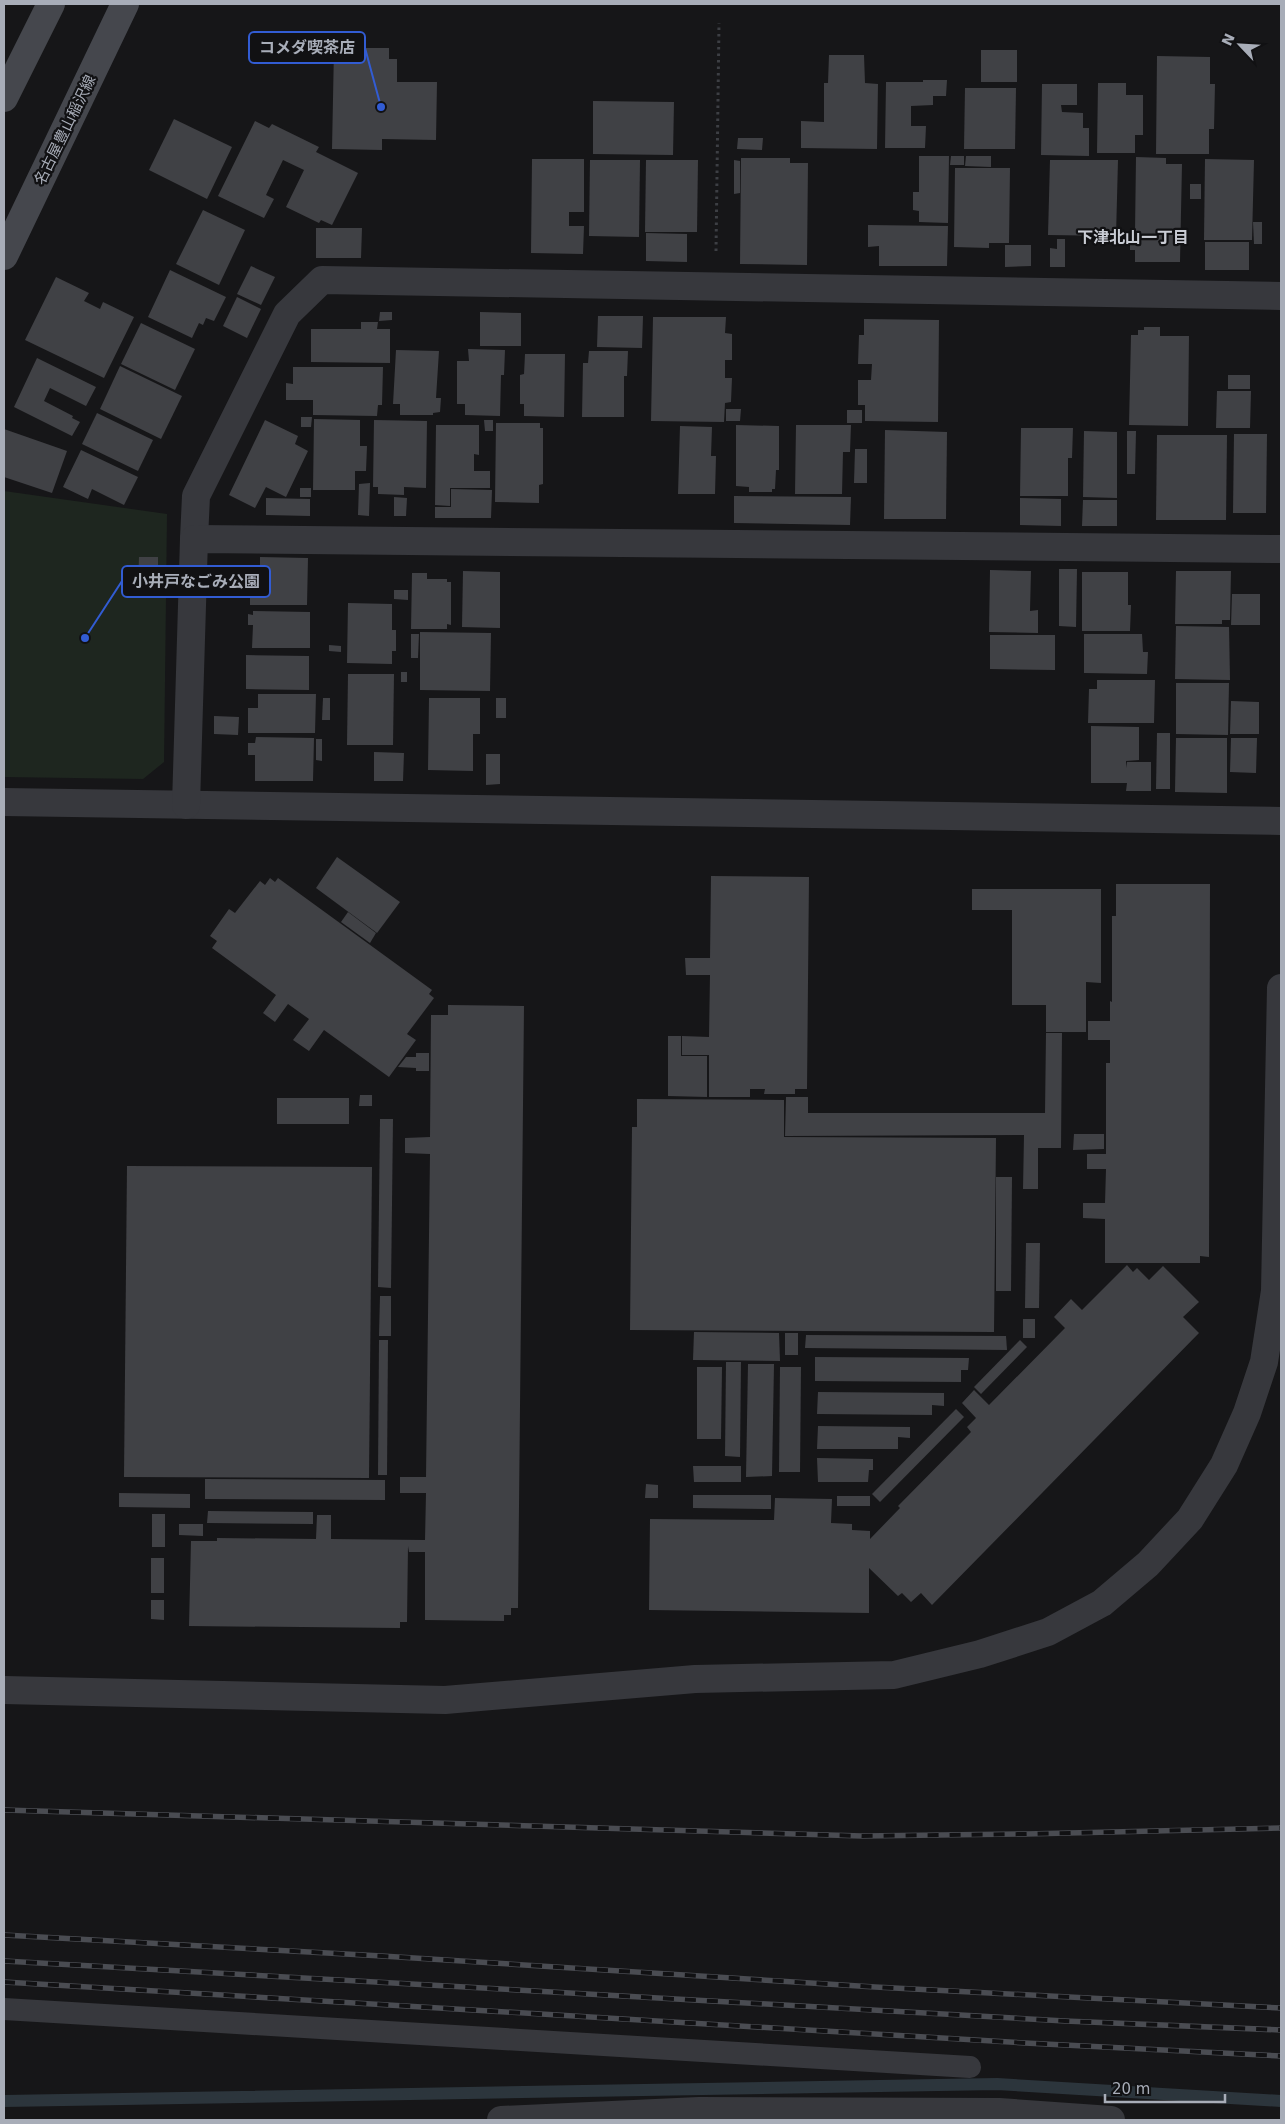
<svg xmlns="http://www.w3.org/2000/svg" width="1285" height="2124" font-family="'DejaVu Sans','Noto Sans JP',sans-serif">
<rect width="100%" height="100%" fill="#161618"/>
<!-- green -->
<path fill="#1e261f" d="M 4,491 L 167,514 L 164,762 L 143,779 L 4,777 Z"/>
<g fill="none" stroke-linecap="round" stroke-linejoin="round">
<!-- stream -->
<path stroke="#2c353c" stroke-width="12" d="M 4,2101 L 997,2084 L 1281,2101"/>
</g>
<!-- building -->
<g fill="#404145">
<path d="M 334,48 L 389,48 L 389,59 L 397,59 L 397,82 L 437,82 L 436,140 L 382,139 L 382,150 L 332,149 Z"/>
<rect x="981" y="50" width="36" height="32"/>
<path d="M 829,55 L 864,55 L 865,83 L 878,84 L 877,149 L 801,148 L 801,121 L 824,122 L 824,83 L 828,83 Z"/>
<path d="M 1157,56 L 1210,57 L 1210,84 L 1215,84 L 1214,129 L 1209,129 L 1209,154 L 1156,154 Z"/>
<path d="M 923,80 L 947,80 L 946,96 L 933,96 L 933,105 L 911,106 L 911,126 L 926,126 L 925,148 L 885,148 L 886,82 L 923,82 Z"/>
<path d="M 1098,83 L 1126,83 L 1126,95 L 1143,95 L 1143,135 L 1135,135 L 1135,153 L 1097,153 Z"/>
<path d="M 1042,84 L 1077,84 L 1077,105 L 1061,105 L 1062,112 L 1083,113 L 1083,128 L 1089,128 L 1089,156 L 1041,155 Z"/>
<path d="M 965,88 L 1016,88 L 1015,149 L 964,149 Z"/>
<path d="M 593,101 L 674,102 L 673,155 L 593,154 Z"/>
<path d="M 174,119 L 232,147 L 207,199 L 149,170 Z"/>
<path d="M 255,121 L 269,128 L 272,124 L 319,147 L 316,152 L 358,173 L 332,225 L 321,220 L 319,223 L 286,207 L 304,170 L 283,160 L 266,195 L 274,199 L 264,218 L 218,196 Z"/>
<path d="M 738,138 L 763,138 L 762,150 L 737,149 Z"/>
<path d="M 919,156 L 949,156 L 948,223 L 919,222 L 919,211 L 913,210 L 913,192 L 919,192 Z"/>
<path d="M 951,156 L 964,156 L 964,165 L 950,165 Z"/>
<path d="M 966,156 L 991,156 L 991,167 L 965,166 Z"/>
<path d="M 1136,157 L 1166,158 L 1166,164 L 1182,164 L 1180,262 L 1135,262 L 1135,250 L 1130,250 L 1130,232 L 1135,232 Z"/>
<path d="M 741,158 L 790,158 L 790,163 L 808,163 L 807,265 L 740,264 Z"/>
<path d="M 532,159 L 584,159 L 584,212 L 569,212 L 569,226 L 584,226 L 583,254 L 531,253 Z"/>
<path d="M 1205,159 L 1254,160 L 1252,240 L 1204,240 Z"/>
<path d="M 590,160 L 640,160 L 639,237 L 589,236 Z"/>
<path d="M 646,160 L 698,160 L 697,232 L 645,232 Z"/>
<path d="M 734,160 L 740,161 L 740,193 L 734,194 Z"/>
<path d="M 1050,160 L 1118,160 L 1116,236 L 1048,235 Z"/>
<path d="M 955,168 L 1010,168 L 1009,243 L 989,243 L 989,248 L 954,247 Z"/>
<rect x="1190" y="184" width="11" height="15"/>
<path d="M 203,210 L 245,230 L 219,285 L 176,264 Z"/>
<path d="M 1253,222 L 1262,222 L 1262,244 L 1254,244 Z"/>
<path d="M 868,225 L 948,226 L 947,266 L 879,266 L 879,246 L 868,247 Z"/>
<path d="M 316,228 L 362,228 L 361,258 L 316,258 Z"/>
<path d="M 646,233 L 687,234 L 687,262 L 646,261 Z"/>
<path d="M 1057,239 L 1065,239 L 1065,267 L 1050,267 L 1050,248 L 1057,249 Z"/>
<rect x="1205" y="242" width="44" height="28"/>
<path d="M 1005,245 L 1031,245 L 1031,266 L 1005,267 Z"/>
<path d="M 251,266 L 275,277 L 261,305 L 237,294 Z"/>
<path d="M 170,270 L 226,297 L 214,321 L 206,318 L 203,325 L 199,323 L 192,338 L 148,317 Z"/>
<path d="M 56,277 L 89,293 L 84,301 L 100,309 L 103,302 L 134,317 L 104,378 L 25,340 Z"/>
<path d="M 237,297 L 261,309 L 247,338 L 223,326 Z"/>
<path d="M 380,312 L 392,312 L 392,320 L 379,321 Z"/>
<path d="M 480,312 L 521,313 L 521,346 L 480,346 Z"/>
<path d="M 598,316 L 643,316 L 642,348 L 597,347 Z"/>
<path d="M 653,317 L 726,317 L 725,333 L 732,334 L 732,360 L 725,360 L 725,378 L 732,378 L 731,402 L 725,403 L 724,422 L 651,421 Z"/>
<path d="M 864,319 L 939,320 L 938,422 L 865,421 L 865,405 L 858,405 L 858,380 L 871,380 L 872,364 L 858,364 L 859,335 L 864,335 Z"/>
<path d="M 361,322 L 378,322 L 377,329 L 390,329 L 390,363 L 311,362 L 311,329 L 361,329 Z"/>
<path d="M 141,323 L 195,349 L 175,390 L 121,364 Z"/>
<path d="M 1144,327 L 1160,327 L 1160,336 L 1189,336 L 1188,426 L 1129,425 L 1131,335 L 1138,335 L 1138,330 L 1144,330 Z"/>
<path d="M 468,349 L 505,350 L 504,375 L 501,375 L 500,416 L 465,415 L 465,404 L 457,404 L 457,361 L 469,361 Z"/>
<path d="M 396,350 L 439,351 L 436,398 L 441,398 L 440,412 L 433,413 L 433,415 L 400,415 L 400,404 L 393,404 Z"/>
<path d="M 589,351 L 628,351 L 627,376 L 624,376 L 624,417 L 582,417 L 583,363 L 588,363 Z"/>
<path d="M 525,354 L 565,354 L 564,417 L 524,416 L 524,404 L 520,404 L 520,375 L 524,374 Z"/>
<path d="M 37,358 L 96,387 L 86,406 L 50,388 L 44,401 L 73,416 L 72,418 L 80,422 L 72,436 L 14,407 Z"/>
<path d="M 120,366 L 182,396 L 161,439 L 100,409 Z"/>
<path d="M 293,367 L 383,367 L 382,405 L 378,405 L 377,416 L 313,415 L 313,400 L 286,400 L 286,383 L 293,384 Z"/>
<rect x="1228" y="375" width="22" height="14"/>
<path d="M 1217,391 L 1251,391 L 1250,428 L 1216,428 Z"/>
<path d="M 726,409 L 741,409 L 740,421 L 726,421 Z"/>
<rect x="847" y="410" width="15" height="13"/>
<path d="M 97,413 L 153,440 L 138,471 L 82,444 Z"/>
<path d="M 301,417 L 312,417 L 311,427 L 301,427 Z"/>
<path d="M 314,419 L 360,420 L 360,446 L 367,446 L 366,471 L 355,471 L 355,490 L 313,490 Z"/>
<path d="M 265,420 L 298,436 L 295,444 L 308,451 L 286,497 L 266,487 L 255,508 L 229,495 Z"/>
<path d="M 374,420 L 427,421 L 426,488 L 404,487 L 404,495 L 378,494 L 378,487 L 373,487 Z"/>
<path d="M 484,420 L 493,420 L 493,431 L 485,431 Z"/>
<path d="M 496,423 L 540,423 L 540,428 L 543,428 L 543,484 L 539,485 L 539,503 L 495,502 Z"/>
<path d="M 436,425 L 479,425 L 479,455 L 474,454 L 474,471 L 490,471 L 490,488 L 450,488 L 450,506 L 435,505 Z"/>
<path d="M 736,425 L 779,426 L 779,470 L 776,470 L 775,489 L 772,489 L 772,492 L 749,492 L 749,487 L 736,486 Z"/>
<path d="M 796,425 L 851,425 L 850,452 L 843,452 L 842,494 L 795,494 Z"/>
<path d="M 680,426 L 712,427 L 711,456 L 716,456 L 715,494 L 678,494 Z"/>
<path d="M 1021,428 L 1073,428 L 1072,458 L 1068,458 L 1068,496 L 1020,496 Z"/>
<path d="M 4,429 L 67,451 L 52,493 L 4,477 Z"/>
<path d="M 885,430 L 947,432 L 946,519 L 884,519 Z"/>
<path d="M 1084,431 L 1117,432 L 1117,498 L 1083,497 Z"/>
<path d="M 1127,431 L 1136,431 L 1135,474 L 1127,474 Z"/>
<path d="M 1234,434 L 1267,434 L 1266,513 L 1233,513 Z"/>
<path d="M 1157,435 L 1227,435 L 1226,520 L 1156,520 Z"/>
<path d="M 855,449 L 867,449 L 867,483 L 854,483 Z"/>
<path d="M 81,450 L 138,477 L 124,505 L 92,489 L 88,499 L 63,487 Z"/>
<path d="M 370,483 L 369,516 L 358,515 L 359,484 Z"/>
<rect x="300" y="488" width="11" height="9"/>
<path d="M 451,489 L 492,490 L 491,518 L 435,518 L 435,507 L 451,507 Z"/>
<path d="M 734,496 L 851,497 L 850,525 L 734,523 Z"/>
<path d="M 394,497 L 407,498 L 406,516 L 394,516 Z"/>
<path d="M 266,498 L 310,499 L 310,516 L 266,515 Z"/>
<path d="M 1020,498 L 1061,499 L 1061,526 L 1020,525 Z"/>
<path d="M 1083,500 L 1117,500 L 1117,526 L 1082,526 Z"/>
<path d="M 139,557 L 158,557 L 158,585 L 138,585 Z"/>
<path d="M 260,557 L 308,558 L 307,605 L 250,605 L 250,583 L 260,584 Z"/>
<path d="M 1059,569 L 1077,569 L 1076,627 L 1059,626 Z"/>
<path d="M 990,570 L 1031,571 L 1030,611 L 1038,610 L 1038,633 L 989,632 Z"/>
<path d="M 463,571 L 500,572 L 500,628 L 462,627 Z"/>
<path d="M 1176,571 L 1231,571 L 1230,620 L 1222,620 L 1222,624 L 1175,624 Z"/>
<path d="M 1082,572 L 1128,572 L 1128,605 L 1131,605 L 1130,631 L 1082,631 Z"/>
<path d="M 412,573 L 427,573 L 427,579 L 447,579 L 447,582 L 451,582 L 451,625 L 447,624 L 447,629 L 411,629 Z"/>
<path d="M 394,590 L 408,590 L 408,600 L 394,599 Z"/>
<path d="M 1232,594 L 1260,594 L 1260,625 L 1231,625 Z"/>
<path d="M 348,603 L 392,604 L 392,630 L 396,630 L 396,651 L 392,651 L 392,664 L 347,663 Z"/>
<path d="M 253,611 L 310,612 L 310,648 L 252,648 L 253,625 L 248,625 L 248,614 L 253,615 Z"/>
<path d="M 1176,626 L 1229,627 L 1230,680 L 1175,679 Z"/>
<path d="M 420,632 L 491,633 L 490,691 L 420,690 Z"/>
<path d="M 411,634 L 419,634 L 418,658 L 411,658 Z"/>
<path d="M 1084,634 L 1142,634 L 1143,652 L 1148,652 L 1147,674 L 1084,673 Z"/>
<path d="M 990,635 L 1055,635 L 1055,670 L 990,669 Z"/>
<path d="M 329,645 L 341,646 L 341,652 L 329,651 Z"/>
<path d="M 246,655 L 309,656 L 309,690 L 246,689 Z"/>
<rect x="401" y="672" width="6" height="10"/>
<path d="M 348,674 L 394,674 L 393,745 L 347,745 Z"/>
<path d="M 1097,680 L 1155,680 L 1154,723 L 1088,723 L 1089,689 L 1097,689 Z"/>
<path d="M 1176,683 L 1229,683 L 1228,735 L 1176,734 Z"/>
<path d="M 258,694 L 316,694 L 315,733 L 248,733 L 248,708 L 258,708 Z"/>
<path d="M 323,698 L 330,698 L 330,720 L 322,720 Z"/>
<path d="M 429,698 L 480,698 L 480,734 L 473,734 L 473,771 L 428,770 Z"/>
<rect x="496" y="698" width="10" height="20"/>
<path d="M 1231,701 L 1259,702 L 1259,734 L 1230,734 Z"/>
<path d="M 214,716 L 239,717 L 238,735 L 214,734 Z"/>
<path d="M 1091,726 L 1139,727 L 1139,760 L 1126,761 L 1126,768 L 1127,762 L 1151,762 L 1151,791 L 1126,791 L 1127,783 L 1091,783 Z"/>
<path d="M 1157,733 L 1170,733 L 1170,789 L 1156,789 Z"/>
<path d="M 256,737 L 314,738 L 313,781 L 255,781 L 255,755 L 248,755 L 248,743 L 255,743 Z"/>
<path d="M 1176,738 L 1227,738 L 1227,793 L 1175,792 Z"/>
<path d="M 1231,738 L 1257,738 L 1256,773 L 1230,772 Z"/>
<path d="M 316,739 L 322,739 L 322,761 L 316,760 Z"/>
<path d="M 374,752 L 404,753 L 403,781 L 374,781 Z"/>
<path d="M 486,754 L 500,754 L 500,784 L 486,785 Z"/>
<path d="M 337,857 L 400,902 L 377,933 L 316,888 Z"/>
<path d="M 711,876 L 809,877 L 807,1089 L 795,1089 L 795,1094 L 764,1094 L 765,1089 L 750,1089 L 750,1097 L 709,1097 L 709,1055 L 682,1055 L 682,1036 L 709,1037 L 710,975 L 686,975 L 685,958 L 710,958 Z"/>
<path d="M 270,878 L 275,882 L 278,878 L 432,990 L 429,994 L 434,998 L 407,1034 L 416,1040 L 389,1077 L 324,1030 L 309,1051 L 293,1040 L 309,1019 L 288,1004 L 275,1022 L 263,1013 L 276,995 L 212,948 L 217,941 L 210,936 L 229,909 L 235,913 L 260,881 L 265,885 Z"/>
<path d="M 1116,884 L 1210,884 L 1209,1257 L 1200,1256 L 1200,1263 L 1105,1263 L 1105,1219 L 1083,1218 L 1083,1203 L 1105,1203 L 1106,1169 L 1087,1169 L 1087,1154 L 1106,1154 L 1106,1063 L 1110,1063 L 1110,1040 L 1088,1040 L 1088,1021 L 1110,1021 L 1110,1001 L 1112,1002 L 1112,916 L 1116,916 Z"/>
<path d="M 972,889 L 1101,889 L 1101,983 L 1086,982 L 1086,1032 L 1046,1032 L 1046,1005 L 1012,1005 L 1012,910 L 972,910 Z"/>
<path d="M 348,912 L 376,933 L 370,943 L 341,922 Z"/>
<path d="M 448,1005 L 524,1006 L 518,1608 L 511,1608 L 511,1615 L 504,1615 L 504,1621 L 425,1620 L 425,1552 L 409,1552 L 408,1546 L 407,1622 L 400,1622 L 400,1628 L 189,1626 L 191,1541 L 217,1541 L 217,1538 L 316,1539 L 317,1515 L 331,1515 L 331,1539 L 425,1540 L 426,1493 L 400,1493 L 400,1477 L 426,1477 L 430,1154 L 405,1153 L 405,1138 L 430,1137 L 431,1015 L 448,1015 Z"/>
<path d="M 1046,1033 L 1062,1033 L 1061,1148 L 1038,1148 L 1038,1189 L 1023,1189 L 1024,1135 L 785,1136 L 786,1097 L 808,1097 L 808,1113 L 1045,1113 Z"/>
<path d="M 668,1036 L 681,1036 L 681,1056 L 707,1056 L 707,1097 L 668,1096 Z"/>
<path d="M 416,1053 L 429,1053 L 429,1071 L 416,1071 L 416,1068 L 398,1067 L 406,1057 L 416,1057 Z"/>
<path d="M 360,1095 L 372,1095 L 372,1106 L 359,1106 Z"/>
<rect x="277" y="1098" width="72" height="26"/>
<path d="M 637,1099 L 784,1100 L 784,1137 L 996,1138 L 994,1332 L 630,1330 L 632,1127 L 637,1127 Z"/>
<path d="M 380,1119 L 393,1119 L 391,1288 L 378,1287 Z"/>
<path d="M 1074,1134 L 1104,1134 L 1104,1149 L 1073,1150 Z"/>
<path d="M 127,1166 L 372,1167 L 369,1478 L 124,1477 Z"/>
<path d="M 996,1177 L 1012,1177 L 1011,1291 L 996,1291 Z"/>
<path d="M 1026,1243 L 1040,1243 L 1039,1308 L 1025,1308 Z"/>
<path d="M 1127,1265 L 1133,1272 L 1137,1268 L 1149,1280 L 1163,1266 L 1199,1302 L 1183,1317 L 1199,1333 L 932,1605 L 921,1593 L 911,1602 L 902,1593 L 898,1596 L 869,1568 L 869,1613 L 649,1610 L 650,1519 L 774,1520 L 775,1498 L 832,1499 L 831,1523 L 852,1524 L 852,1530 L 870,1531 L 870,1539 L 900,1508 L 898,1506 L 971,1432 L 967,1427 L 976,1418 L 962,1403 L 974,1390 L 989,1405 L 1065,1328 L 1054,1317 L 1071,1299 L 1082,1310 Z"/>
<path d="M 380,1296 L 391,1296 L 391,1336 L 379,1336 Z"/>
<rect x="1023" y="1319" width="12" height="19"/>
<path d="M 694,1332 L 779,1333 L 780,1361 L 693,1360 Z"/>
<rect x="785" y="1333" width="13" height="22"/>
<path d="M 806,1335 L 1006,1336 L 1007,1350 L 805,1348 Z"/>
<path d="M 379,1340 L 388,1340 L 387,1475 L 378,1475 Z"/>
<path d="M 1020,1340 L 1027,1347 L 981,1394 L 974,1387 Z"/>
<path d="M 815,1357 L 969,1358 L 968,1370 L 961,1370 L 961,1382 L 815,1381 Z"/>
<path d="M 726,1362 L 741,1362 L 740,1457 L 725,1456 Z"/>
<path d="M 748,1364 L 774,1364 L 772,1476 L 746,1477 Z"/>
<path d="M 697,1367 L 722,1367 L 721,1439 L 697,1439 Z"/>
<path d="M 780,1367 L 801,1367 L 800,1472 L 779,1472 Z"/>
<path d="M 818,1392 L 944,1393 L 944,1406 L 932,1405 L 932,1415 L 817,1414 Z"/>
<path d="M 956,1409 L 964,1417 L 880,1502 L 872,1494 Z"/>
<path d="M 818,1426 L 910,1427 L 910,1438 L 898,1437 L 898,1449 L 817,1449 Z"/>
<path d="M 817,1458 L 873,1459 L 873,1470 L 869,1470 L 868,1482 L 818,1482 Z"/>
<path d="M 693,1466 L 741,1466 L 741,1482 L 694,1482 Z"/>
<path d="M 205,1479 L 385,1480 L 385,1500 L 205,1499 Z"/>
<path d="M 646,1484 L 658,1485 L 658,1498 L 645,1498 Z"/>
<path d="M 119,1493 L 190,1494 L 190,1508 L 119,1507 Z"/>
<path d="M 693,1495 L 771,1495 L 771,1509 L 693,1508 Z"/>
<rect x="837" y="1496" width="33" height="10"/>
<path d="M 208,1511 L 313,1512 L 313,1524 L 207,1523 Z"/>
<rect x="152" y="1514" width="13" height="33"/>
<path d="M 179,1524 L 203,1524 L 203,1536 L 179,1535 Z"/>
<rect x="151" y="1558" width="13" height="35"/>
<path d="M 151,1600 L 164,1600 L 164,1620 L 151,1619 Z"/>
</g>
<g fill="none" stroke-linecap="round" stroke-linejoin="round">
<!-- path -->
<path stroke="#3d3f44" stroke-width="3" stroke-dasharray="2.5 4" stroke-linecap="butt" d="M 716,251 L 719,23"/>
<!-- service -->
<path stroke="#37383d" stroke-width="22" d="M 4,2009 L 970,2067"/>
<!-- minor -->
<g stroke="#37383d" stroke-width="28">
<path d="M 194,539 L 196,496 L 287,314 L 322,280 L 1281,296"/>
<path d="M 4,802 L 1281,821"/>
<path d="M 186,805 L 194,539 L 1281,549"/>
<path d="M 501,2120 L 699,2111 L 999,2112 L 1111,2120"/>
</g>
<!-- tertiary -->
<path stroke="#37383d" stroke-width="28" d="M 4,1690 L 445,1700 L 695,1679 L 894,1675 L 980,1654 L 1048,1632 L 1102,1603 L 1148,1564 L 1190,1519 L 1224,1465 L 1247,1413 L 1264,1362 L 1275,1291 L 1281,988"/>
<!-- secondary -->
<g stroke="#45474d" stroke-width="28">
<path d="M 4,98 L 51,4"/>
<path d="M 4,256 L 125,4"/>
</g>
<!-- rail casing -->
<g stroke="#4a4c52" stroke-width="5.5">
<g id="rail">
<path d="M 4,1810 L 862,1836 L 1026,1834 L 1281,1828"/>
<path d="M 4,1935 L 382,1956 L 875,1987 L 1281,2008"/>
<path d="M 4,1961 L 1065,2021 L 1281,2030"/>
<path d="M 4,1982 L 1025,2043 L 1281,2056"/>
</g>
</g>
<!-- rail -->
<use href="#rail" stroke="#111113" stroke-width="4" stroke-dasharray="11" stroke-linecap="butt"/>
</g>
<g text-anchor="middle" stroke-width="4.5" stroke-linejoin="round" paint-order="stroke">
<!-- street labels -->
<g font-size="15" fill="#a8adb8" stroke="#111113">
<text transform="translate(65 130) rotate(-64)" y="5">名古屋豊山稲沢線</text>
</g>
<!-- neighbourhood labels -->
<g font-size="16" font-weight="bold" fill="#c9ccd4" stroke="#111113">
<text x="1133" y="243">下津北山一丁目</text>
</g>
</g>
<!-- callouts -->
<path fill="none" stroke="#325cd3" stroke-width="2" d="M381 107L365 48M85 638L122 581"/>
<g fill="#325cd3" stroke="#111113" stroke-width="2">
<circle cx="381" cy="107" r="5"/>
<circle cx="85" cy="638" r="5"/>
</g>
<g fill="#111113" stroke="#325cd3" stroke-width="2">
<rect x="249" y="32" width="116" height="31" rx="5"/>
<rect x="122" y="566" width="148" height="31" rx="5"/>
</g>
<g font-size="16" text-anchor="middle" font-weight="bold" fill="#a8adb8">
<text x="307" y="53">コメダ喫茶店</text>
<text x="196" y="587">小井戸なごみ公園</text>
</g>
<!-- border -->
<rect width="1285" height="2124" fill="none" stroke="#a8adb8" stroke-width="10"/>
<!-- north arrow -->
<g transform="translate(1240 45) rotate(295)" stroke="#111113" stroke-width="4" paint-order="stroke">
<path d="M0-4L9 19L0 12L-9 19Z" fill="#a8adb8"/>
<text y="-8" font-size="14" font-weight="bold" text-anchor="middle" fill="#a8adb8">N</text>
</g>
<!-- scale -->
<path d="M1105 2094v8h120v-8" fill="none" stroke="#a8adb8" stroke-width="2.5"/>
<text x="1112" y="2094" font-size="15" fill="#a8adb8" stroke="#111113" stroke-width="4" paint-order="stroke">20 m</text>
</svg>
